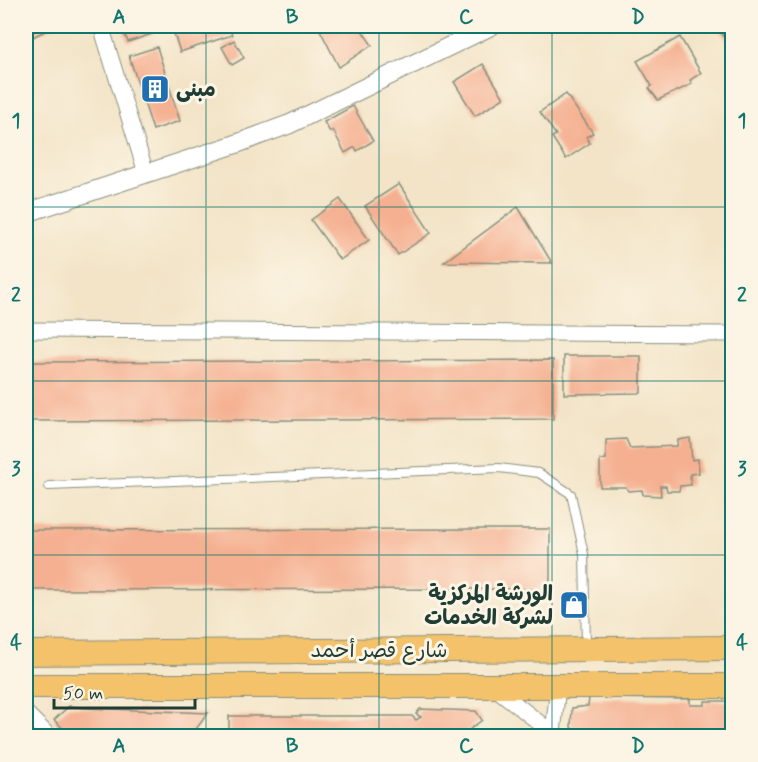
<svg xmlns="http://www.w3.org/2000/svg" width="758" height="762" font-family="Mynerve,'Playpen Sans Arabic',sans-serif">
<rect width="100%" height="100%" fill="#fcf5e5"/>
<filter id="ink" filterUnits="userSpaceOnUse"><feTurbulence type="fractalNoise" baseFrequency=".0167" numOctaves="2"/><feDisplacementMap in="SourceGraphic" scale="12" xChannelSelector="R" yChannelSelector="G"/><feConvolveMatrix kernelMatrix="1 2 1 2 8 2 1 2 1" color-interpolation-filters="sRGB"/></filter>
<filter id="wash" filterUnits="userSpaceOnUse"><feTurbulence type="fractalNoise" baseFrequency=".008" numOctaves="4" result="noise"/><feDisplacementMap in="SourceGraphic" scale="24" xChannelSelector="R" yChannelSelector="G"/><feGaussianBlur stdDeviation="1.35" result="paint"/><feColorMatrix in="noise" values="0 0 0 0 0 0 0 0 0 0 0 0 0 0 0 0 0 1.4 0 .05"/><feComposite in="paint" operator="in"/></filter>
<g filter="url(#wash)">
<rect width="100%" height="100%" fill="#f3e4c7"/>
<g id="blocks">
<!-- building -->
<g fill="#f5b091">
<path d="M 26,26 L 55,26 L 29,39 L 26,34 Z"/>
<path d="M 121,26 L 148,26 L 152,34 L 128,42 Z"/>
<path d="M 177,26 L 228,26 L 232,35 L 180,52 L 172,27 Z"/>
<path d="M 318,26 L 359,26 L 372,45 L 339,67 Z"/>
<path d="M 716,26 L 732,26 L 732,48 Z"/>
<path d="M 680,37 L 701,73 L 690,80 L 692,84 L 658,100 L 649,88 L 652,86 L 637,61 Z"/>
<path d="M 234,40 L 244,58 L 232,65 L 222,47 Z"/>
<path d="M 157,47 L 180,121 L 153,130 L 129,56 Z"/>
<path d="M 483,64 L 504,98 L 475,116 L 454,82 Z"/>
<path d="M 566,94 L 593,133 L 586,137 L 590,143 L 566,159 L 552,137 L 556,135 L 540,112 Z"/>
<path d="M 353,106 L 373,141 L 357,151 L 355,147 L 345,153 L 333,130 L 330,132 L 324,122 Z"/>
<path d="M 399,184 L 431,233 L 398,255 L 365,206 Z"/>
<path d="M 340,199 L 369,240 L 340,260 L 311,220 Z"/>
<path d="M 518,207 L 552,263 L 444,262 Z"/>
<path d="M 564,356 L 641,356 L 641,393 L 564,394 Z"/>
<path d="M 553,360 L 553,419 L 26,421 L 26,362 Z"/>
<path d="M 690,438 L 692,460 L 698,459 L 699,473 L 690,474 L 691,485 L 680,486 L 679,491 L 667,491 L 666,486 L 660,486 L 661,496 L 643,495 L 642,490 L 628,491 L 626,487 L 600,487 L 600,460 L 606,459 L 606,440 L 626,439 L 630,448 L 677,446 L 678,440 Z"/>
<path d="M 550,529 L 550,589 L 26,590 L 26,530 Z"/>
<path d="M 589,698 L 690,699 L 690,705 L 705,705 L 705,701 L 732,701 L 732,736 L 577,736 L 571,727 L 572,708 L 588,706 Z"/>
<path d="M 69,706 L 86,708 L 208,713 L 191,736 L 71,736 L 54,720 Z"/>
<path d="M 420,709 L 476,711 L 482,720 L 461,736 L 229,736 L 229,716 L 412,716 L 416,720 L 421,717 L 416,714 Z"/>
</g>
</g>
</g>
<g filter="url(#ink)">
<use href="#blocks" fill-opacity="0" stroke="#89907e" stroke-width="1.5"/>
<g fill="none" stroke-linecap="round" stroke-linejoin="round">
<!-- service casing -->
<g stroke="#89907e" stroke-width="10">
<path id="service" d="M 49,486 L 499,468 L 539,473 L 571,494 L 584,554 L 586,646"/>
</g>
<!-- minor casing -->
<g stroke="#89907e" stroke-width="17">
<g id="minor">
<path d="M 101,26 L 146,173"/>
<path d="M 26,330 L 732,334"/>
<path d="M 494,687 L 556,736"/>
<path d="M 26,713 L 49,736"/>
<path d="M 553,733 L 558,686"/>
</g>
</g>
<!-- tertiary casing -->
<g stroke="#89907e" stroke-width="20">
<path id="tertiary" d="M 26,213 L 236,144 L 290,124 L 491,26"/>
</g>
<!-- primary casing -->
<g stroke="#89907e" stroke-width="26">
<g id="primary">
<path d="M 26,653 L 732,648"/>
<path d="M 26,686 L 732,686"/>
</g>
</g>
<!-- service -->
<use href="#service" stroke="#fff" stroke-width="8"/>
<!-- minor -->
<use href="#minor" stroke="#fff" stroke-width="15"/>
<!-- tertiary -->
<use href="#tertiary" stroke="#fff" stroke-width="18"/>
<!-- primary -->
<use href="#primary" stroke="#f3c26a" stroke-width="24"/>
</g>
</g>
<!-- grid -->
<path fill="none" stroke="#0f766e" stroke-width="1.5" stroke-opacity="0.55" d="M 206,26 L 206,736M 379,26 L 379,736M 552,26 L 552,736M 26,207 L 732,207M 26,381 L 732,381M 26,555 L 732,555"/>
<!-- icons -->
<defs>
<g id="building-square" transform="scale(1.5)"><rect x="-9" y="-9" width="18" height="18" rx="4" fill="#1f6fb2" stroke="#fcf5e5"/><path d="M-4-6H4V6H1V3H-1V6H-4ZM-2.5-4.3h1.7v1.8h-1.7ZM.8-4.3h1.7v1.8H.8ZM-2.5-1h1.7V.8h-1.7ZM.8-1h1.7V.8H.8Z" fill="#fff"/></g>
<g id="shop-square" transform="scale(1.5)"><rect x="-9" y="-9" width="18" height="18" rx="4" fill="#1f6fb2" stroke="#fcf5e5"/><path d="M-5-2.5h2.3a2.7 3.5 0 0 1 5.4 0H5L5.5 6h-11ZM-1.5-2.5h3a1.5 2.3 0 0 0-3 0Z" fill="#fff"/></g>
</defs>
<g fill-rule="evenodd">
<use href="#building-square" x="155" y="89"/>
<use href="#shop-square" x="574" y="605"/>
</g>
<g text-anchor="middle" stroke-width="6" stroke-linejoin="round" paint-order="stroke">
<!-- poi labels -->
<g font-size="21" font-weight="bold" fill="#1f3d34" stroke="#fcf5e5" text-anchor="start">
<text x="176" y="96">مبنى</text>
<text x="553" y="600" text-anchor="end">الورشة المركزية<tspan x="553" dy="24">لشركة الخدمات</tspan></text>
</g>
<!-- street labels -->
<g font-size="21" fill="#1f3d34" stroke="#fcf5e5">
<text x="379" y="657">شارع قصر أحمد</text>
</g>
</g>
<!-- margin -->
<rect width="758" height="762" fill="none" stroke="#fcf5e5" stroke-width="66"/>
<!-- scale -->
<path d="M54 699v9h141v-9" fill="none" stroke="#1f3d34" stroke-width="3"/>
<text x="63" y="699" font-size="18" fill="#1f3d34" stroke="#fcf5e5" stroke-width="4.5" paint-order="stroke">50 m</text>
<rect x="33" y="33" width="692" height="696" fill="none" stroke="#0f766e" stroke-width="2"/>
<g font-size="20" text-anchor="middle" font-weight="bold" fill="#0f766e">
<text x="119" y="23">A</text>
<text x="292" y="23">B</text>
<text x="466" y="23">C</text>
<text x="638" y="23">D</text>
<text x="16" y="127">1</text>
<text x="742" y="127">1</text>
<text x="16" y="301">2</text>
<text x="742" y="301">2</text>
<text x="16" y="475">3</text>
<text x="742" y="475">3</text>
<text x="16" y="649">4</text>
<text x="742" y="649">4</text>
<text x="119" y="752">A</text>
<text x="292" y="752">B</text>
<text x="466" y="752">C</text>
<text x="638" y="752">D</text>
</g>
</svg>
